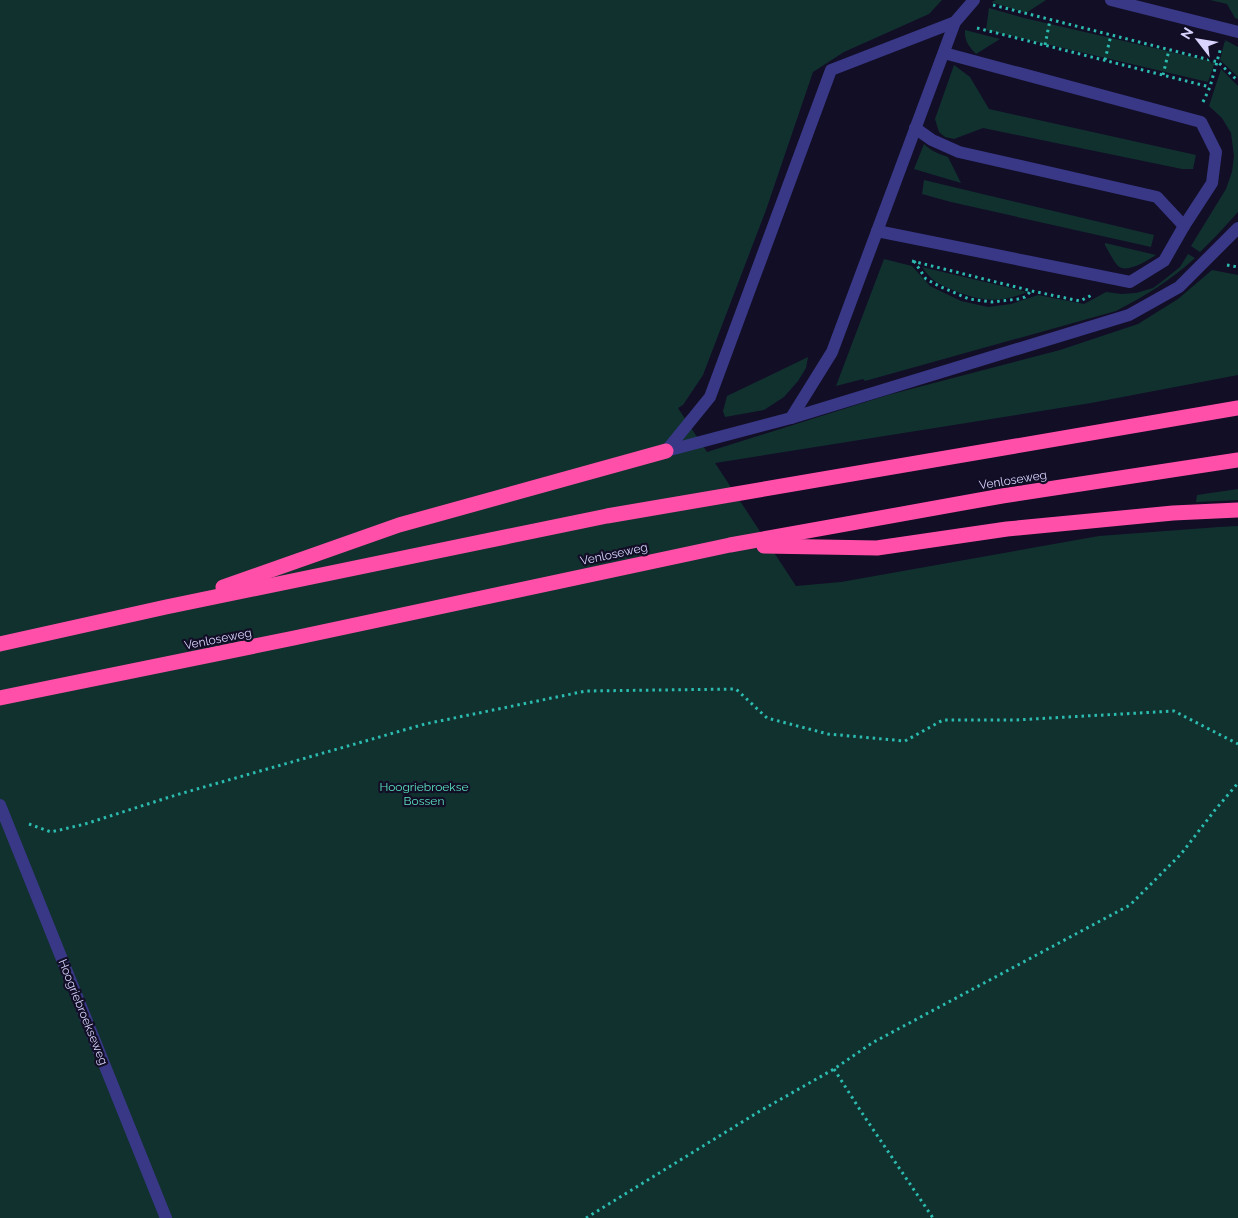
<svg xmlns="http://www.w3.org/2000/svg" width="1238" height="1218" font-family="Raleway,sans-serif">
<rect width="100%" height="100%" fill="#120e26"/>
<!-- green -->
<g fill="#11312f">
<path d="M 0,0 L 942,0 L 929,14 L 844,52 L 813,72 L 766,210 L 703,375 L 683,405 L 678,408 L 707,452 L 888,395 L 1060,350 L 1138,324 L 1178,299 L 1212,270 L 1238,275 L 1238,375 L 1091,403 L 715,463 L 796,586 L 841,582 L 1099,536 L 1219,527 L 1238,526 L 1238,1218 L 0,1218 Z"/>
<path d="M 996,0 L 1046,0 L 1026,13 L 991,2 Z"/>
<path d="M 1210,0 L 1238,0 L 1238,19 L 1235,18 L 1227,4 Z"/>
<path d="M 989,8 L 1024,18 L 1215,62 L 1208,82 L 986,30 Z"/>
<path d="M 965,30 L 1000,39 L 976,54 C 969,47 964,40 965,30 Z"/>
<path d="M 1225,40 L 1238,47 L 1238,77 L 1220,60 Z"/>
<path d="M 954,65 L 970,77 L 989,109 L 1196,155 L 1193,169 L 1182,169 L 983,128 L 954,139 L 945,137 L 939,132 L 935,119 Z"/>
<path d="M 1221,69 L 1238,86 L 1238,212 L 1218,234 L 1200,252 L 1191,246 L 1226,189 L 1232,172 L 1234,156 L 1231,133 L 1222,118 L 1209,106 Z"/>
<path d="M 924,144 C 931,151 939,154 948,157 L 961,183 L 914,169 Z"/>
<path d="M 924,180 L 1154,235 L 1151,247 L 951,202 L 922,194 Z"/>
<path d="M 1105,243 L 1156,255 C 1148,260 1127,274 1118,266 C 1114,262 1108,250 1105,245 Z"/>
<path d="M 1188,254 L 1195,258 C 1171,280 1145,296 1116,311 L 865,381 L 863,379 L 836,386 L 884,259 L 912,266 L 930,286 L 961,301 L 988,307 L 1011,304 L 1038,295 L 1084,304 L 1106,292 L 1121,294 L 1136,293 L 1153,288 L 1160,283 L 1180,267 Z"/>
<path d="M 922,267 L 1027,292 C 1000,304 979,301 953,290 C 946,287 938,284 932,279 C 929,276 925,271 922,267 Z"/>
<path d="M 808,357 L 806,368 L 798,381 L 784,397 L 764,410 L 725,417 L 723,411 L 727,396 Z"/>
<path d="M 1238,489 L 1238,500 L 1196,502 L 1197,495 Z"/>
</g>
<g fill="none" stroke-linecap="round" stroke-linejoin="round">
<!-- path -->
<g stroke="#2bbcaf" stroke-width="3" stroke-dasharray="2.5 4" stroke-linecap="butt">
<path d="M 993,5 L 1218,62 L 1238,81"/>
<path d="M 977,28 L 1210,87"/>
<path d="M 1045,45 L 1050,20"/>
<path d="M 1105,60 L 1111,35"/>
<path d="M 1163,75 L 1169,50"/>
<path d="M 1203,102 L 1210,87 L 1221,47"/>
<path d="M 912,261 L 1032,291 L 1080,301 L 1092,295"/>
<path d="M 914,261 L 926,279 L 939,286 L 969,299 L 992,302 L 1018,299 L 1025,297 L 1031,291"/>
<path d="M 1227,265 L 1238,267"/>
<path d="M 29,824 L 51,832 L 85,824 L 176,795 L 425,724 L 586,691 L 736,689 L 767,718 L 828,734 L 905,741 L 943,720 L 1015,720 L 1174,711 L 1238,744"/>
<path d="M 834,1069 L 862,1113 L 933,1218"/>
<path d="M 586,1218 L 760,1111 L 834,1069 L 872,1043 L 1130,905 L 1181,854 L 1215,810 L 1238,783"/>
</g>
<!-- service -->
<g stroke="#393887" stroke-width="12">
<path d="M 1111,0 L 1238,32"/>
<path d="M 915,128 L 932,140 L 959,152 L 1157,197 L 1184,226"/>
<path d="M 877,231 L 1130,282 L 1164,261 L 1184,226 L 1212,183 L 1216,152 L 1201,122 L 944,53"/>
<path d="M 791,418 L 832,352 L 955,22 L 974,0"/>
<path d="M 666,451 L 791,418 L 1129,315 L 1179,287 L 1238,228"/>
<path d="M 666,451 L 710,397 L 831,70 L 955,22"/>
</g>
<!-- tertiary -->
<path stroke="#393887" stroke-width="12" d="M 0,805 L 166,1218"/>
<!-- motorway -->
<g stroke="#ff4fa8" stroke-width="15">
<path d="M 764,546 L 877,548 L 1007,529 L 1173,513 L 1238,510"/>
<path d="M 223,587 L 399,525 L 666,451"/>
<path d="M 0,644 L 166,607 L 607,516 L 1238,408"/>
<path d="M 0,698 L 294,638 L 730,545 L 1002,496 L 1238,460"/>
</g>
</g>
<g text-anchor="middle" stroke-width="4.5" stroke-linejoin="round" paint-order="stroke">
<!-- street labels -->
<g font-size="12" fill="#d8d4ff" stroke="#120e26">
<text transform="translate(1013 480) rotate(-9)" y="4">Venloseweg</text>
<text transform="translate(614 554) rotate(-12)" y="4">Venloseweg</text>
<text transform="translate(218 639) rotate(-11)" y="4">Venloseweg</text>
<text transform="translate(83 1012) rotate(68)" y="4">Hoogriebroekseweg</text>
</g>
<!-- park labels -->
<g font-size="12" fill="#5be3be" stroke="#120e26">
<text x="424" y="791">Hoogriebroekse<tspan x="424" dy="14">Bossen</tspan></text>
</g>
</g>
<!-- north arrow -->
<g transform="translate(1198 40) rotate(301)" stroke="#120e26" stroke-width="4" paint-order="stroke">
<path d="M0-4L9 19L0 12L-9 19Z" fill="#d8d4ff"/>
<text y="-8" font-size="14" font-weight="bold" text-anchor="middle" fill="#d8d4ff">N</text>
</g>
</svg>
